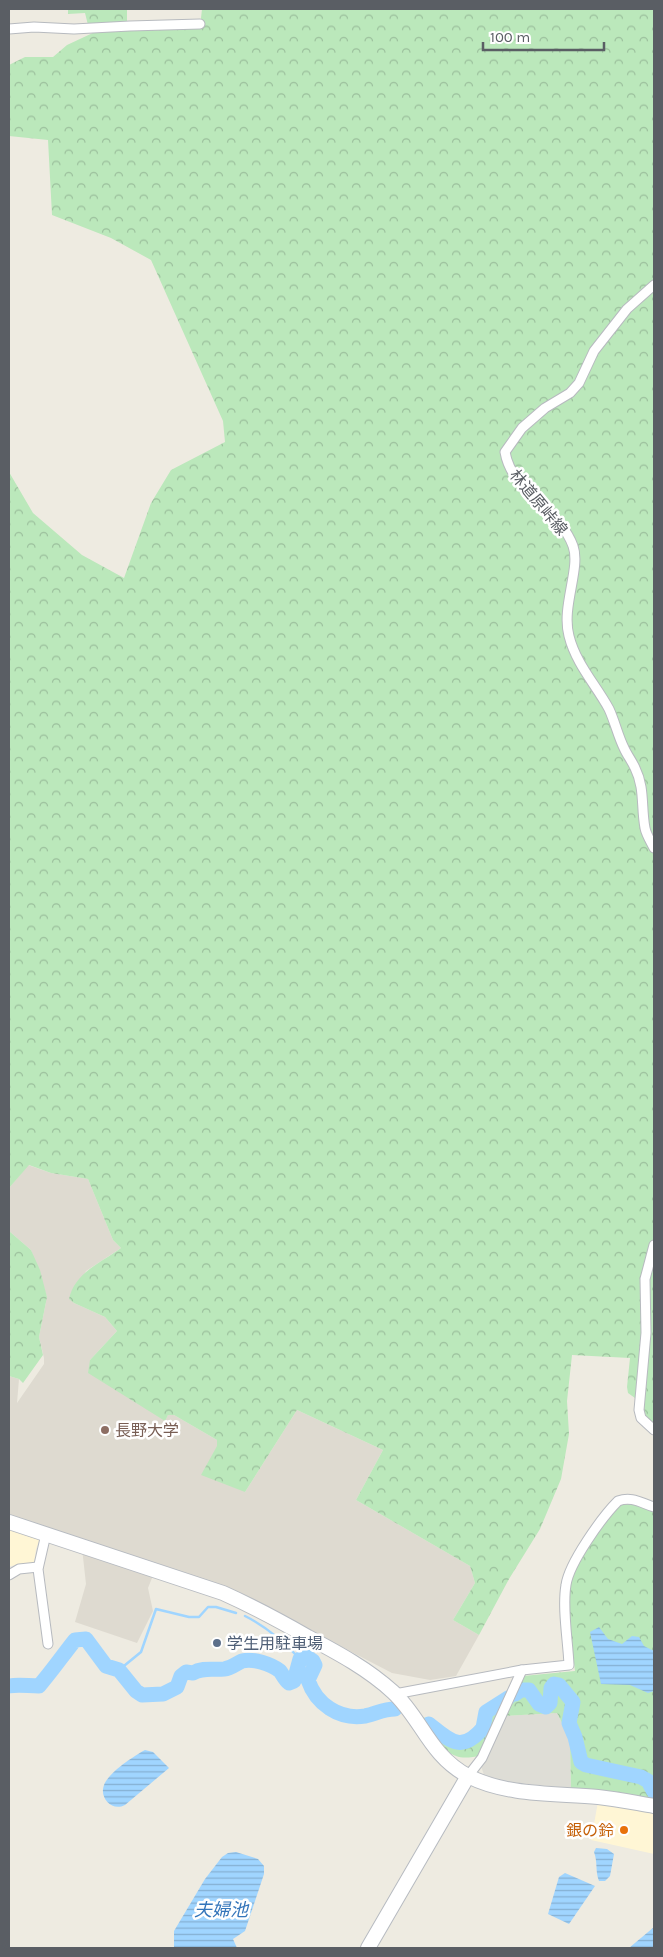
<svg xmlns="http://www.w3.org/2000/svg" width="663" height="1957" font-family="Karla,'Noto Sans JP',sans-serif">
<defs>
<pattern id="forest-crowns" width="20" height="18" patternUnits="userSpaceOnUse" patternTransform="scale(1.25)"><rect width="20" height="18" fill="#bbe8bb"/><path d="M2 6a3 3 0 1 1 6 0M12 15a3 3 0 1 1 6 0" fill="none" stroke="#9bbf9c"/></pattern>
<pattern id="water-rules" width="6" height="5" patternUnits="userSpaceOnUse" patternTransform="scale(1.25)"><rect width="6" height="5" fill="#a0d5ff"/><path d="M0 2.5h6" fill="none" stroke="#85b0d2"/></pattern>
</defs>
<rect width="100%" height="100%" fill="#eeebe1"/>
<!-- commercial -->
<g fill="#fff6d5">
<path d="M 9,1526 L 41,1536 L 36,1549 L 34,1563 L 10,1566 L 9,1564 Z"/>
<path d="M 598,1802 L 654,1811 L 654,1854 L 591,1840 Z"/>
</g>
<!-- industrial -->
<path fill="#deddd6" d="M 557,1713 L 570,1739 L 571,1788 L 507,1782 L 484,1775 L 481,1766 L 505,1716 Z"/>
<!-- education -->
<path fill="#dedad0" d="M 28,1165 L 51,1173 L 88,1179 L 113,1240 L 121,1248 L 86,1271 L 70,1299 L 74,1303 L 105,1317 L 117,1331 L 90,1360 L 165,1420 L 168,1415 L 174,1415 L 217,1440 L 217,1446 L 245,1492 L 297,1410 L 383,1450 L 356,1500 L 470,1566 L 475,1583 L 453,1620 L 479,1635 L 456,1676 L 430,1680 L 392,1673 L 246,1597 L 154,1573 L 148,1588 L 153,1611 L 137,1643 L 75,1622 L 86,1584 L 81,1539 L 9,1516 L 9,1376 L 19,1379 L 17,1403 L 44,1364 L 44,1358 L 39,1337 L 47,1297 L 31,1250 L 9,1231 L 9,1188 Z"/>
<!-- forest -->
<g fill="url(#forest-crowns)">
<path d="M 68,9 L 127,9 L 127,24 L 88,25 L 85,13 L 68,14 Z"/>
<path d="M 202,9 L 654,9 L 654,1425 C 648,1421 642,1410 642,1403 L 628,1393 L 627,1387 L 630,1358 L 572,1355 L 567,1401 L 569,1434 L 561,1479 L 540,1529 L 509,1579 L 479,1635 L 453,1620 L 475,1583 L 470,1566 L 356,1500 L 383,1450 L 297,1410 L 245,1492 L 201,1475 L 217,1446 L 217,1440 L 174,1415 L 168,1415 L 165,1421 L 88,1373 L 90,1360 L 117,1331 L 105,1317 L 74,1303 L 69,1299 C 75,1272 101,1263 121,1248 L 113,1240 L 88,1179 L 51,1173 L 29,1165 L 9,1188 L 9,472 L 33,513 L 82,555 L 124,578 L 151,503 L 171,470 L 225,442 L 223,421 L 151,260 L 111,238 L 52,215 L 48,140 L 9,136 L 9,65 L 25,57 L 53,57 L 67,45 L 97,31 L 200,27 Z"/>
<path d="M 9,1231 L 31,1250 L 40,1270 L 47,1297 L 39,1337 L 43,1355 L 23,1383 L 19,1379 L 9,1376 Z"/>
<path d="M 626,1502 L 654,1512 L 654,1799 L 571,1788 L 570,1739 L 557,1713 L 505,1716 L 523,1676 L 575,1671 C 573,1649 565,1606 569,1585 C 576,1557 598,1531 616,1509 L 620,1504 Z"/>
<path d="M 508,1693 L 480,1756 C 473,1757 463,1759 456,1756 C 443,1752 430,1728 423,1717 C 429,1720 436,1722 441,1726 C 455,1736 458,1746 476,1732 L 480,1711 L 483,1708 Z"/>
</g>
<!-- water -->
<g fill="url(#water-rules)">
<path d="M 599,1627 L 608,1639 L 622,1644 L 632,1636 L 639,1637 L 644,1646 L 654,1651 L 654,1691 L 648,1693 L 630,1685 L 601,1684 L 590,1632 Z"/>
<path d="M 145,1750 L 153,1752 L 169,1768 L 125,1805 C 112,1812 99,1798 104,1785 C 109,1772 134,1756 145,1750 Z"/>
<path d="M 596,1848 L 607,1849 L 614,1854 L 610,1876 L 605,1881 L 599,1881 C 595,1871 598,1863 594,1852 Z"/>
<path d="M 236,1852 L 258,1859 L 264,1866 L 264,1874 L 245,1931 L 233,1939 L 237,1948 L 174,1948 L 174,1931 L 205,1879 L 222,1857 L 228,1853 Z"/>
<path d="M 565,1873 L 595,1886 L 569,1924 L 548,1914 L 559,1877 Z"/>
<path d="M 654,1927 L 654,1948 L 629,1948 Z"/>
</g>
<g fill="none" stroke-linecap="round" stroke-linejoin="round">
<!-- stream -->
<g stroke="#a0d5ff" stroke-width="2.5">
<path d="M 245,1616 C 267,1627 284,1642 300,1659"/>
<path d="M 119,1670 L 141,1652 L 156,1609 L 189,1617 L 199,1617 L 208,1607 L 216,1607 L 236,1613"/>
</g>
<!-- river -->
<g stroke="#a0d5ff" stroke-width="15">
<path d="M 9,1686 C 19,1684 28,1686 39,1686 C 52,1671 63,1655 75,1640 L 86,1639 L 106,1666 L 119,1670 L 136,1691 L 142,1695 L 163,1694 L 177,1687 L 181,1676 L 186,1672 L 193,1673 C 203,1667 213,1670 224,1669 C 232,1668 235,1664 242,1661 C 253,1658 271,1664 280,1671 C 283,1675 285,1680 289,1683 L 294,1681 L 300,1659 L 307,1657 L 313,1661 L 315,1665 L 308,1680 C 316,1704 339,1720 365,1716 C 376,1714 383,1709 395,1709"/>
<path d="M 515,1694 L 521,1690 L 529,1690 L 539,1704 L 546,1707 L 550,1703 L 551,1688 L 554,1684 L 559,1685 L 573,1702 L 569,1723 L 575,1737 L 581,1762 L 586,1765 L 641,1777 L 648,1781 L 654,1792"/>
<path d="M 429,1724 C 449,1740 461,1754 483,1728 L 486,1712 L 508,1698"/>
</g>
<!-- street casing -->
<g stroke="#b7babf" stroke-width="11">
<g id="street">
<path d="M 9,29 L 34,27 L 74,29 L 130,26 L 200,24"/>
<path d="M 654,285 L 627,309 L 594,351 L 579,383 L 570,393 L 545,408 L 522,428 L 505,452 C 512,493 560,509 573,546 C 581,568 561,607 569,636 C 576,664 596,685 609,709 C 615,722 618,736 624,748 C 627,755 632,761 635,768 C 645,788 641,807 645,828 C 646,834 651,842 654,848"/>
<path d="M 654,1245 L 645,1279 L 646,1333 L 639,1410 L 641,1418 L 654,1430"/>
<path d="M 46,1534 L 38,1569 L 48,1644"/>
<path d="M 9,1575 L 19,1569 L 38,1567"/>
<path d="M 395,1694 L 522,1670 L 569,1665 C 568,1641 562,1608 566,1585 C 569,1563 602,1517 618,1501 C 632,1496 641,1503 654,1507"/>
<path d="M 468,1776 L 482,1758 L 522,1670"/>
</g>
</g>
<!-- secondary casing -->
<g stroke="#b7bbc1" stroke-width="16">
<g id="secondary">
<path d="M 9,1522 L 223,1593 C 252,1606 280,1621 308,1637 C 338,1653 368,1669 393,1692 C 422,1719 429,1755 468,1776 C 507,1796 555,1793 598,1797 C 617,1799 636,1803 654,1806"/>
<path d="M 368,1948 L 468,1776"/>
</g>
</g>
<!-- street -->
<use href="#street" stroke="#fff" stroke-width="9"/>
<!-- secondary -->
<use href="#secondary" stroke="#fff" stroke-width="14"/>
</g>
<!-- markers -->
<circle fill="#8d6e63" stroke="#fff" stroke-width="2" cx="105" cy="1430" r="5"/>
<circle fill="#5c6f8a" stroke="#fff" stroke-width="2" cx="217" cy="1643" r="5"/>
<circle fill="#e8710a" stroke="#fff" stroke-width="2" cx="624" cy="1830" r="5"/>
<g text-anchor="middle" stroke-width="5" stroke-linejoin="round" paint-order="stroke">
<!-- street labels -->
<g font-size="16" fill="#5a5e64" stroke="#fff">
<text transform="translate(539 502) rotate(50)" y="6">林道原峠線</text>
</g>
<!-- education labels -->
<g font-size="16" fill="#785e54" stroke="#fff" text-anchor="start">
<text x="115" y="1436">長野大学</text>
</g>
<!-- service labels -->
<g font-size="16" fill="#4e5e75" stroke="#fff" text-anchor="start">
<text x="227" y="1649">学生用駐車場</text>
</g>
<!-- food labels -->
<g font-size="16" fill="#c56008" stroke="#fff" text-anchor="end">
<text x="614" y="1836">銀の鈴</text>
</g>
<!-- water labels -->
<g font-size="18" font-style="italic" fill="#3475ba" stroke="#fff">
<text x="221" y="1916">夫婦池</text>
</g>
</g>
<!-- border -->
<rect width="663" height="1957" fill="none" stroke="#5a5e64" stroke-width="20"/>
<!-- scale -->
<path d="M483 42v8h121v-8" fill="none" stroke="#5a5e64" stroke-width="2.5"/>
<text x="490" y="42" font-size="15" fill="#5a5e64" stroke="#ffffff" stroke-width="4" paint-order="stroke">100 m</text>
</svg>
